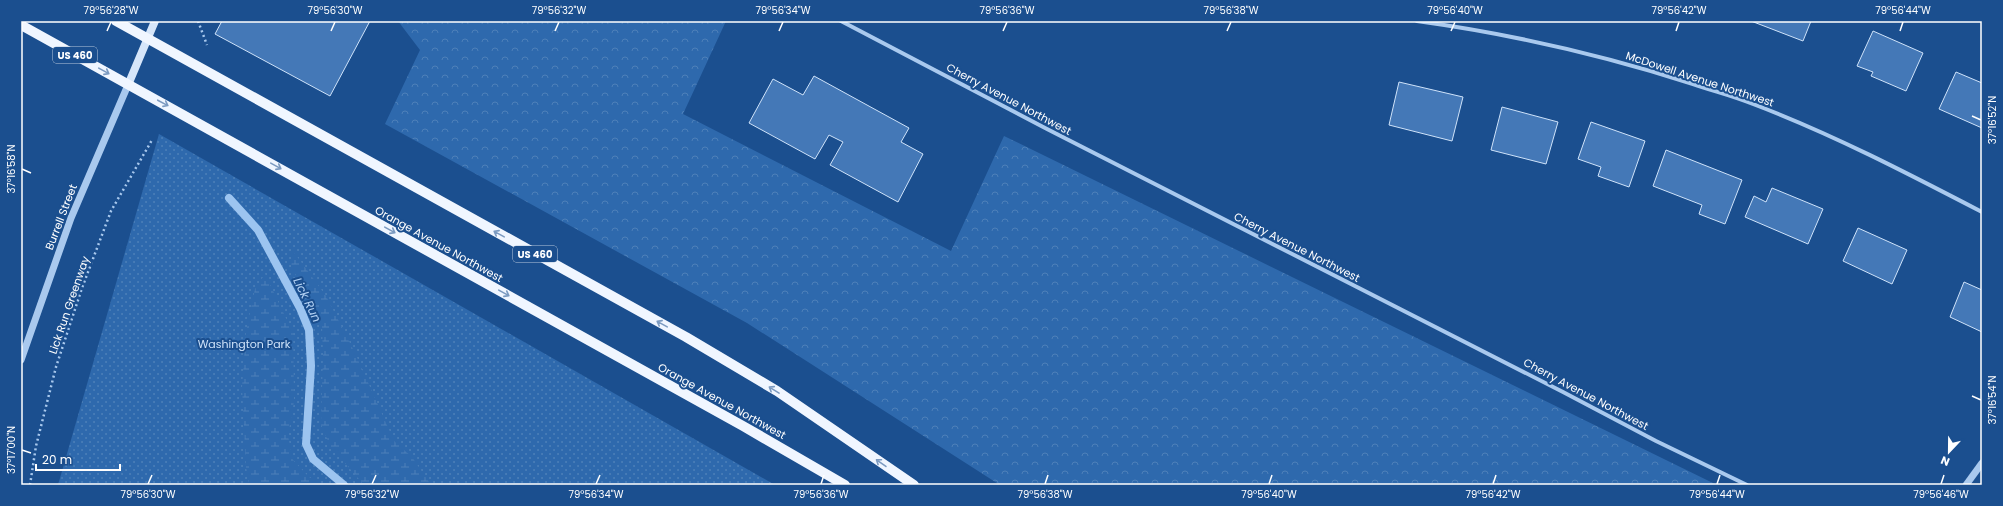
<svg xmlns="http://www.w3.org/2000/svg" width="2003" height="506" font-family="Poppins,sans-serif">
<defs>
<pattern id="grass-dots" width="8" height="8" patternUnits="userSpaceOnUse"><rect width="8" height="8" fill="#2e69ad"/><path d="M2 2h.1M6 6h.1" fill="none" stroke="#4d80b9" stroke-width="1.8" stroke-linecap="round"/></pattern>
<pattern id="forest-crowns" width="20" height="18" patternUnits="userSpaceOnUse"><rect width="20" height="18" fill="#2e69ad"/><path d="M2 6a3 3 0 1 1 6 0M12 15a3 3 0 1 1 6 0" fill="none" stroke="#4d80b9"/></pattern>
<pattern id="wetland-marsh" width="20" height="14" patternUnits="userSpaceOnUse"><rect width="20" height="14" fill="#2e69ad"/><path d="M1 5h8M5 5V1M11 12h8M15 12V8" fill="none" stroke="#4d80b9"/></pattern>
</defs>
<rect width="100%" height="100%" fill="#1b4f8f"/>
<!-- grass -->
<path fill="url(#grass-dots)" d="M 159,134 L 775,485 L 58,485 Z"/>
<!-- forest -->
<path fill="url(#forest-crowns)" d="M 398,21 L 726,21 L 683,114 L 951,251 L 1004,136 L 1717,485 L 1000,485 L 747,323 L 385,124 L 420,50 Z"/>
<!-- wetland -->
<g fill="url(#wetland-marsh)">
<path d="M 293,251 L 326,296 L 355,353 L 394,441 L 412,457 L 431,485 L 364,485 L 330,446 L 321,424 L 323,355 L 322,326 L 309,293 L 291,269 Z"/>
<path d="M 265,274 L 293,333 L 294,401 L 288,436 L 293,460 L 309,477 L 324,485 L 249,485 L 246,467 L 242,387 L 246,332 L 255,289 Z"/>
</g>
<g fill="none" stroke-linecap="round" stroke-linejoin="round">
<!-- stream -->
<path stroke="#9cc4f0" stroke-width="8" d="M 229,198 L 258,230 L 300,308 L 309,330 L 311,366 L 306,444 L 313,459 L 344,485"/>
</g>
<!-- building -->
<g fill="#4478b7" stroke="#cfe3fa">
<path d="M 222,21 L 370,21 L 330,96 L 215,34 Z"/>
<path d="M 1751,21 L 1811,21 L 1803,41 Z"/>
<path d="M 1873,31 L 1923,53 L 1906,91 L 1871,76 L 1873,72 L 1857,66 Z"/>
<path d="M 1956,72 L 1982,83 L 1982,128 L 1939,109 Z"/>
<path d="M 814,76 L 909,128 L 901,142 L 923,154 L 898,202 L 830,165 L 843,142 L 829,135 L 815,159 L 749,123 L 773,79 L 803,95 Z"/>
<path d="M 1399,82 L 1463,97 L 1452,141 L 1389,125 Z"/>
<path d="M 1502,107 L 1558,122 L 1546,164 L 1491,150 Z"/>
<path d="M 1591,122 L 1645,141 L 1629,187 L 1598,176 L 1601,167 L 1578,159 Z"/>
<path d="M 1666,150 L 1742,180 L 1725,224 L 1699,214 L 1702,205 L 1653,186 Z"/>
<path d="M 1772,188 L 1823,209 L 1808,244 L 1745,217 L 1754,196 L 1766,202 Z"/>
<path d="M 1858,228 L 1907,250 L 1892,284 L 1843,261 Z"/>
<path d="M 1964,282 L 1982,290 L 1982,332 L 1950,317 Z"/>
</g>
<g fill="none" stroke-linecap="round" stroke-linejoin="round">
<!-- path -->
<g stroke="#a9c9ee" stroke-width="2.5" stroke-dasharray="2 3" stroke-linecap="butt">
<path d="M 198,21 L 207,45"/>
<path d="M 30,485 L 36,446 L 56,367 L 82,288 L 111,211 L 152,140"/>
</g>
<!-- minor -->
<g stroke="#a9c9ee" stroke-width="4">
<path d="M 841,21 L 1047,129 L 1563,392 L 1656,441 L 1747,485"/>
<path d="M 1417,21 C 1511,34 1603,55 1693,84 C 1713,91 1734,96 1753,104 C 1832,134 1907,173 1982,212"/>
</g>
<!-- tertiary -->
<g stroke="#a9c9ee" stroke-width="7">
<path d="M 21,360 L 71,218 L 128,85"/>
<path d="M 1966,485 L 1982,463"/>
</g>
<!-- secondary -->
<path stroke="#d6e6fa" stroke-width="8" d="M 128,85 L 155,21"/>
<!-- primary -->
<g stroke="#f0f6ff" stroke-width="10">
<path d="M 116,21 L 686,337 L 777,391 L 914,485"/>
<path d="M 21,25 L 743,426 L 845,485"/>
</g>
</g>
<!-- one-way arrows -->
<defs><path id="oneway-shaft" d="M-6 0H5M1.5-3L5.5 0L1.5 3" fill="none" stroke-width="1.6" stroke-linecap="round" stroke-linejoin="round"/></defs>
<g stroke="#7b9ac1">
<use href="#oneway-shaft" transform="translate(104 71) rotate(29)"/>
<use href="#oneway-shaft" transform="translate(163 103) rotate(28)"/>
<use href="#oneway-shaft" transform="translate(276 166) rotate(29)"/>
<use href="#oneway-shaft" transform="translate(390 230) rotate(29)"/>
<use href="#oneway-shaft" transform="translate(499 234) rotate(-151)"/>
<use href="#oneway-shaft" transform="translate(504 293) rotate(29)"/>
<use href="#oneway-shaft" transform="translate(662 324) rotate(-151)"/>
<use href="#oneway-shaft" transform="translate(774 390) rotate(-148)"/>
<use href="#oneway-shaft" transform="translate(881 463) rotate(-145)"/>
</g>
<!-- ticks -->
<path fill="none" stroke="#fff" stroke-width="1.5" d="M 107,31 L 111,22M 331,31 L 335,22M 555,31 L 559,22M 779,31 L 783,22M 1003,31 L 1007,22M 1227,31 L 1231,22M 1451,31 L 1455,22M 1676,31 L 1679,22M 1900,31 L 1903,22M 1972,116 L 1981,120M 22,169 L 31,173M 1972,396 L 1981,400M 22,450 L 31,453M 148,484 L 152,475M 372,484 L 376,475M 596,484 L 600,475M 821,484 L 824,475M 1045,484 L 1048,475M 1269,484 L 1272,475M 1493,484 L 1496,475M 1717,484 L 1720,475M 1941,484 L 1944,475"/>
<g text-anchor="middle" stroke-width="4" stroke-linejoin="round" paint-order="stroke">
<!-- shield labels -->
<g fill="#1b4f8f" stroke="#bbcadd" stroke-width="1">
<rect x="53" y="47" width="44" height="16" rx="3"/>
<rect x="513" y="246" width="44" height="16" rx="3"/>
</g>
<g font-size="10" font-weight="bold" fill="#fff">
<text x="75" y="59">US 460</text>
<text x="535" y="258">US 460</text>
</g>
<!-- street labels -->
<g font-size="11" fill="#fff" stroke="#1b4f8f">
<text transform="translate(1700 79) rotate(18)" y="4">McDowell Avenue Northwest</text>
<text transform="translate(1009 99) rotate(28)" y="4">Cherry Avenue Northwest</text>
<text transform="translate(61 217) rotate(-69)" y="4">Burrell Street</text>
<text transform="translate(439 244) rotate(29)" y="4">Orange Avenue Northwest</text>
<text transform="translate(1297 247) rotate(27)" y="4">Cherry Avenue Northwest</text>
<text transform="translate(69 305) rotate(-71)" y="4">Lick Run Greenway</text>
<text transform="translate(1586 394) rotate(28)" y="4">Cherry Avenue Northwest</text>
<text transform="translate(722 401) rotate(29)" y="4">Orange Avenue Northwest</text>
</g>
<!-- park labels -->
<g font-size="11" fill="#cfe3fa" stroke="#1b4f8f">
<text x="244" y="348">Washington Park</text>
</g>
<!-- water labels -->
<g font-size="12" font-style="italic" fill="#b5d3f5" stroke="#1b4f8f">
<text transform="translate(307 300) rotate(64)" y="4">Lick Run</text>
</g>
</g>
<!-- border -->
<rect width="2003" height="506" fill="none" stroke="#1b4f8f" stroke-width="44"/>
<!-- north arrow -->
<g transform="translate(1949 452) rotate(202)" stroke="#1b4f8f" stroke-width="3" paint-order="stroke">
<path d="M0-3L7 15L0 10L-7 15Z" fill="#ffffff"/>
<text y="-6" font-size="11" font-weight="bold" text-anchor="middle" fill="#ffffff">N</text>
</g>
<!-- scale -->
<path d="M36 464v6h84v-6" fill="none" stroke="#ffffff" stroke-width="2"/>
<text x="42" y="464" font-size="12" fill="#ffffff" stroke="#1b4f8f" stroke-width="3" paint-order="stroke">20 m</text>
<rect x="22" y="22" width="1959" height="462" fill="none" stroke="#fff" stroke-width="1.5"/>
<g font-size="10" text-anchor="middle" fill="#fff">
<text x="111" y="14">79°56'28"W</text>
<text x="335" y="14">79°56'30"W</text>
<text x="559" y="14">79°56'32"W</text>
<text x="783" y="14">79°56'34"W</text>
<text x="1007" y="14">79°56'36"W</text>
<text x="1231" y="14">79°56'38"W</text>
<text x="1455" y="14">79°56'40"W</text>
<text x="1679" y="14">79°56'42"W</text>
<text x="1903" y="14">79°56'44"W</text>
<text transform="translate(1992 120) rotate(-90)" y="4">37°16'52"N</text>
<text transform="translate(11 169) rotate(-90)" y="4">37°16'58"N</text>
<text transform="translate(1992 400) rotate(-90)" y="4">37°16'54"N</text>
<text transform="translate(11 450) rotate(-90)" y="4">37°17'00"N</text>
<text x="148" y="498">79°56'30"W</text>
<text x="372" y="498">79°56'32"W</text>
<text x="596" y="498">79°56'34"W</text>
<text x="821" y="498">79°56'36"W</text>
<text x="1045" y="498">79°56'38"W</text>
<text x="1269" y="498">79°56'40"W</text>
<text x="1493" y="498">79°56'42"W</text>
<text x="1717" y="498">79°56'44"W</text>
<text x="1941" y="498">79°56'46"W</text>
</g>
</svg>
